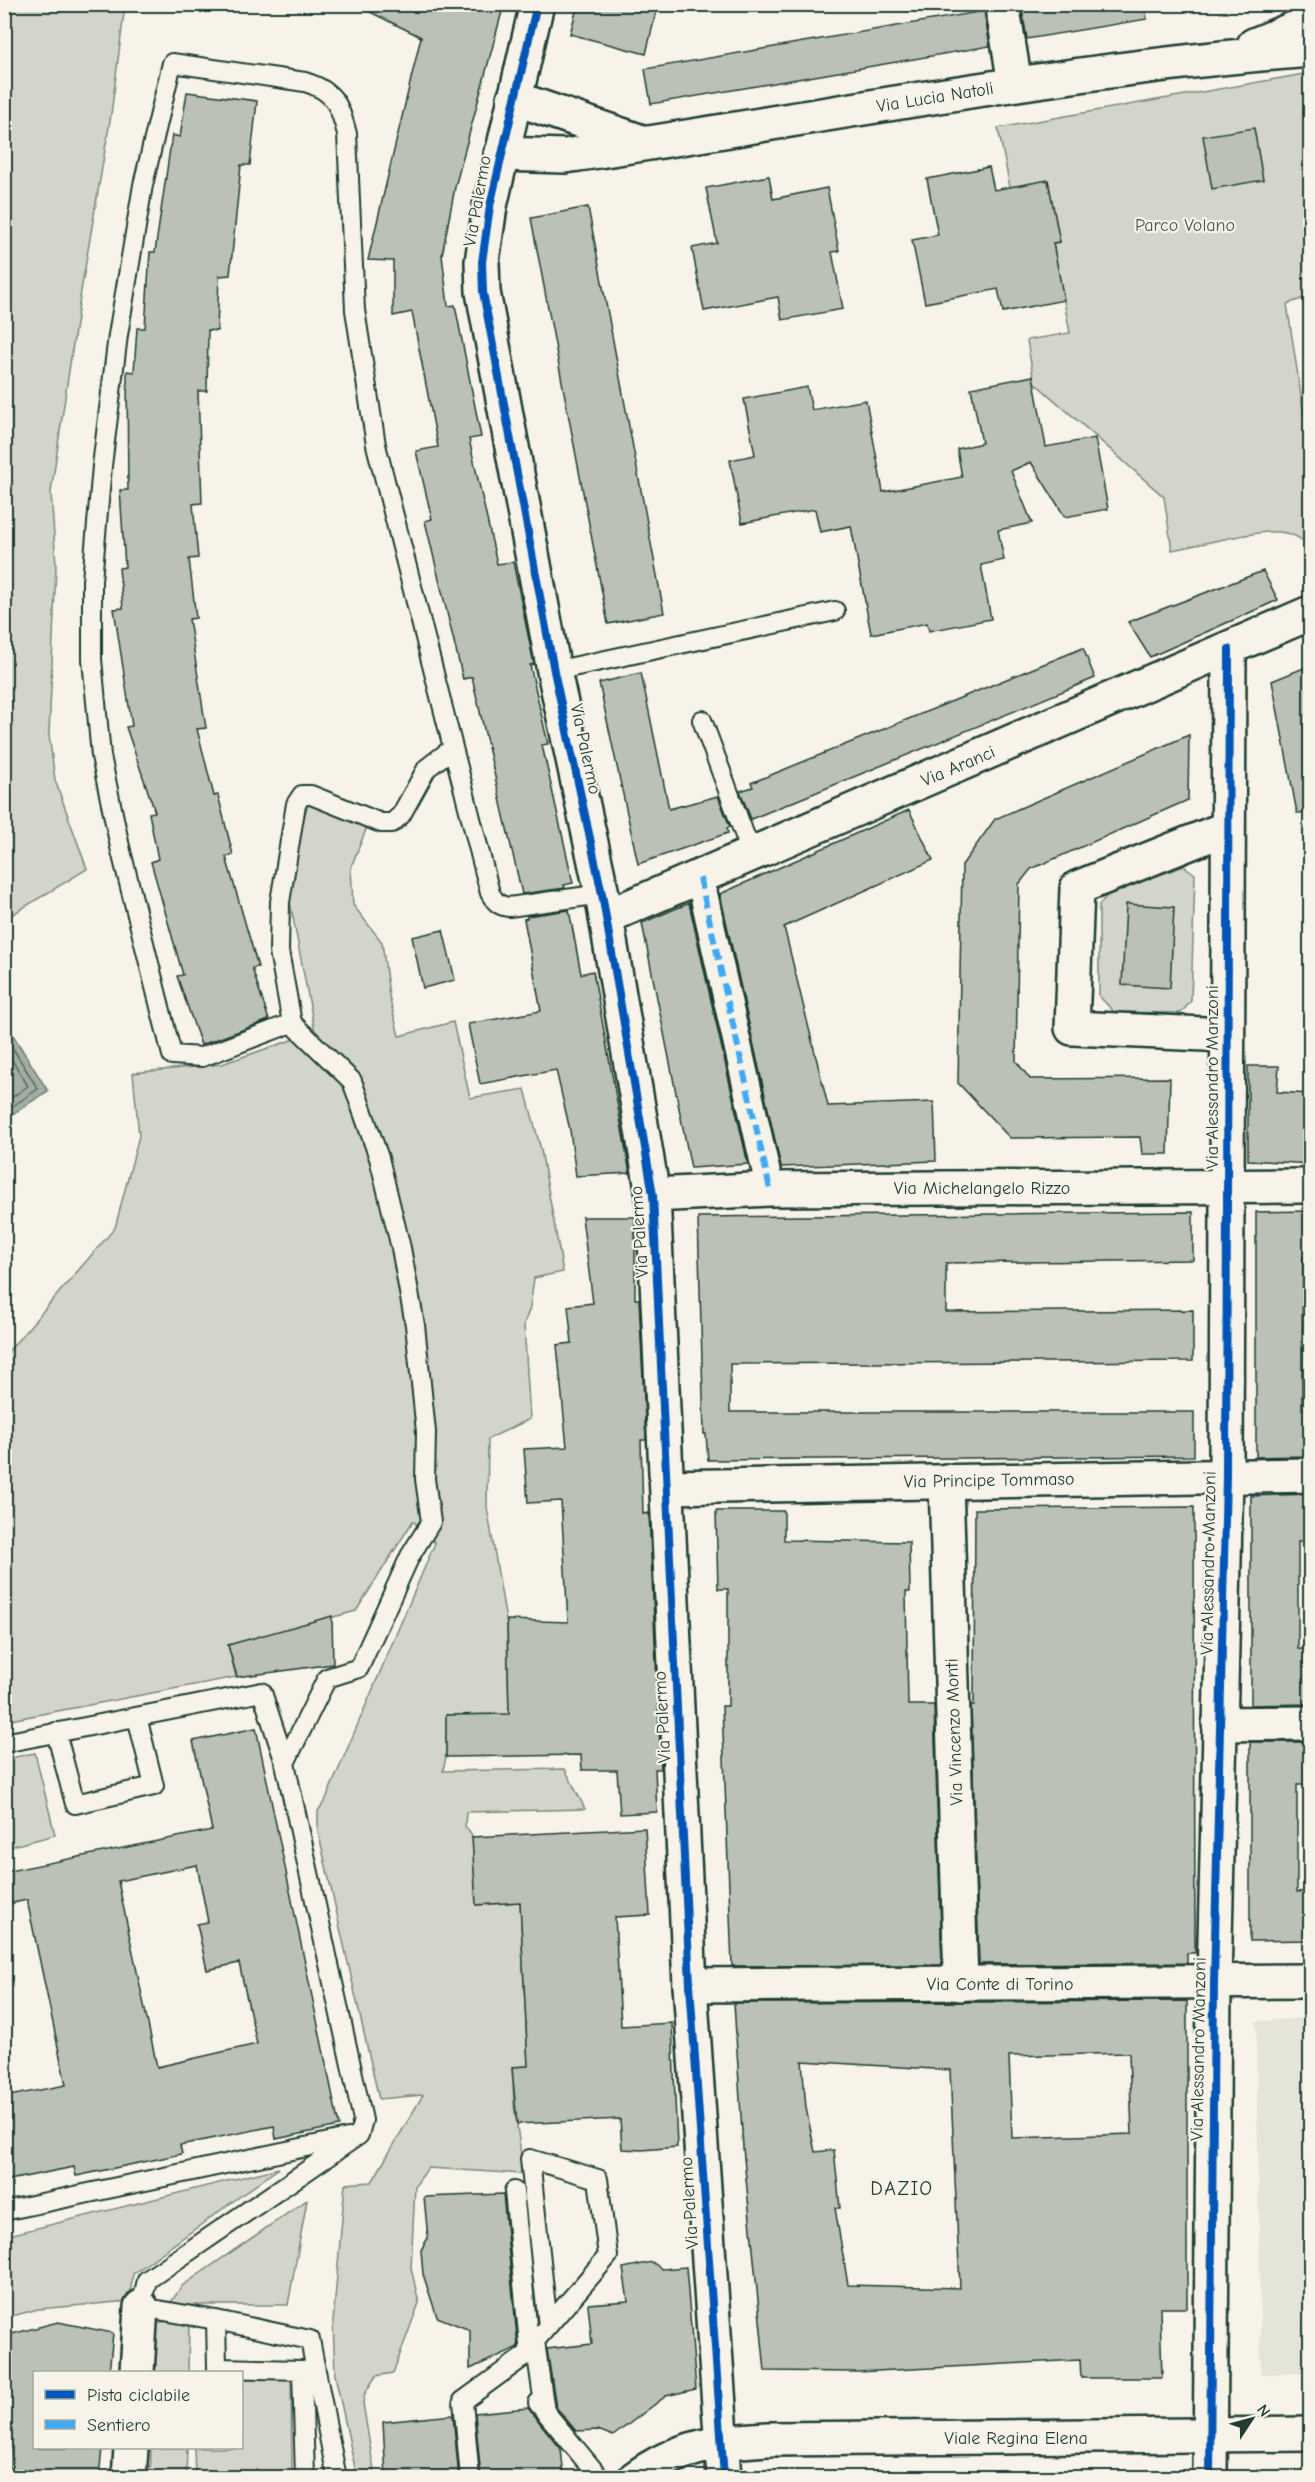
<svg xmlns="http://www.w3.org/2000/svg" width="1315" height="2482" font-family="'Comic Neue',sans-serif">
<rect width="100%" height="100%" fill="#f7f3e8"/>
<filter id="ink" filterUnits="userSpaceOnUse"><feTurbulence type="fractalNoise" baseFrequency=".0167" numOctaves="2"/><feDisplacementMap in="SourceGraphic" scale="12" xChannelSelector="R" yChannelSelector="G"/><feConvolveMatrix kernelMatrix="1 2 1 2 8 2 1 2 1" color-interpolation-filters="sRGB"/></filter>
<g filter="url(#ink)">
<!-- built -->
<path fill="#e5e4d9" d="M 1310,2018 L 1310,2373 L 1261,2374 L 1256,2021 Z"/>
<!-- green -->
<g fill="#d3d5ca" stroke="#79897f" stroke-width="1.5">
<path d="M 5,4 L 125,5 L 111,115 L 80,297 L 51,492 L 56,565 L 49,735 L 55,780 L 87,869 L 5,919 Z"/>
<path d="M 1310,73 L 1310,296 L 1287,304 L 1310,455 L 1310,545 C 1301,539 1292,533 1280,532 C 1254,530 1200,545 1172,550 L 1164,497 L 1034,382 L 1027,340 L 1070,333 L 1053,243 L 1060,242 L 1048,180 L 1010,187 L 998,128 Z"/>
<path d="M 308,804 L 347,815 L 367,827 L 351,867 L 353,905 L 382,942 L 389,996 L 399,1036 L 453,1022 L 470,1098 L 525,1089 L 541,1150 L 563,1272 L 534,1278 L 530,1308 L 524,1324 L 530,1419 L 488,1439 L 487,1507 L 507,1627 L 509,1714 L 446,1715 L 446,1757 L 443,1771 L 565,1769 L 585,1809 L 466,1812 L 465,1826 L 473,1837 L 476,1905 L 520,1902 L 528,2066 L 512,2067 L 514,2106 L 524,2174 L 428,2168 L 415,2186 L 411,2268 L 419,2303 L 393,2373 L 376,2376 L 365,2393 L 363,2403 L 375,2477 L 357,2477 L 335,2375 L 333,2322 L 345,2184 L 372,2182 L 423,2095 L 379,2099 L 318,1831 L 318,1811 L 326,1799 L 435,1543 L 413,1521 L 356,1611 L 228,1645 L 236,1677 L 5,1721 L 5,1355 L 115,1228 L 139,1136 L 133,1073 L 222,1064 L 315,1032 L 289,897 L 295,847 Z"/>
<path d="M 1184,866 L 1195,874 L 1191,1001 L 1181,1013 L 1114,1012 L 1099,996 L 1099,905 L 1110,892 Z"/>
<path d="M 35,1753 L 55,1835 L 5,1848 L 5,1759 Z"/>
<path d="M 279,2168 L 133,2274 L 129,2301 L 38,2309 L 5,2318 L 5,2236 Z"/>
<path d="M 307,2200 L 288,2305 L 169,2305 L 182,2286 Z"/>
<path d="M 189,2321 L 188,2372 L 154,2372 L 155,2322 Z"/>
<path d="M 291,2378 L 292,2477 L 195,2477 L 194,2448 L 242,2448 L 242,2379 Z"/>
<path d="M 151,2448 L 187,2448 L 186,2477 L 150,2477 Z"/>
</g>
<!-- water -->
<path fill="#a4ada3" stroke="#6f8077" stroke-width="1.5" d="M 8,1027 L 48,1091 L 5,1119 L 4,1029 Z"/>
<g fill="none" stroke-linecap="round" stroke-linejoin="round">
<!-- shore -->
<g stroke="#546a60" stroke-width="1.5">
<path d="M 4,1034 L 38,1089 L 4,1112"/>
<path d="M 4,1047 L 28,1086 L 4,1103"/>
</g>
</g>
<!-- building -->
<g fill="#bbc1b6" stroke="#1f3d34" stroke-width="1.5" fill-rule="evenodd">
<path d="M 354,4 L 504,4 L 455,187 L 442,255 L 448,306 L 455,305 L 481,437 L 469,439 L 497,564 L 513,562 L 526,625 L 534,664 L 530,665 L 548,744 L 542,745 L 573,883 L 564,885 L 565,888 L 522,894 L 472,677 L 463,679 L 425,521 L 432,519 L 416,451 L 438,447 L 412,312 L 393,316 L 393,261 L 368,260 L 421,37 Z"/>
<path d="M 578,4 L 658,4 L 646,54 L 570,34 Z"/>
<path d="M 1021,4 L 1145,4 L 1147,19 L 1027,39 Z"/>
<path d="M 984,11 L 990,46 L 651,104 L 645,69 Z"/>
<path d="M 187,92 L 257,101 L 250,165 L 241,165 L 230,275 L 219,276 L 217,331 L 208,330 L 207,391 L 198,391 L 202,503 L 193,504 L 198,558 L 189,559 L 196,618 L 189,619 L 206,728 L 197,729 L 214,796 L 218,795 L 233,855 L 226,857 L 258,967 L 252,968 L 269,1020 L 201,1045 L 177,976 L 183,975 L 151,862 L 158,859 L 149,813 L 155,812 L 126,727 L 132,726 L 114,609 L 123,608 L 119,568 L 125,567 L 120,490 L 128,490 L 127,371 L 134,372 L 137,328 L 145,328 L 150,252 L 155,252 L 172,135 L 180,137 Z"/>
<path d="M 1254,128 L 1263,180 L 1212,189 L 1203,136 Z"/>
<path d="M 989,167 L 994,190 L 1048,180 L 1060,242 L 1053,243 L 1064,300 L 1003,312 L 998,289 L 925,303 L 912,240 L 938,235 L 927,179 Z"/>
<path d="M 769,176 L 773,199 L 827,188 L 839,251 L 832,252 L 843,309 L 782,320 L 778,297 L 704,311 L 692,248 L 717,243 L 706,188 Z"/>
<path d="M 588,207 L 664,613 L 608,624 L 531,218 Z"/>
<path d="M 1033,376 L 1046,447 L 1095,438 L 1108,509 L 1065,517 L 1031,462 L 1011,471 L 1032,523 L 998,530 L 1004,560 L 981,565 L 991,619 L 929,631 L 927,623 L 871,634 L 851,526 L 820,532 L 815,509 L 742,523 L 730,460 L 755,455 L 744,399 L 807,387 L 812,410 L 866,400 L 883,492 L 962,477 L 957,449 L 982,443 L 971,388 Z"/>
<path d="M 1263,571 L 1278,600 L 1150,657 L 1128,622 Z"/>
<path d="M 1083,648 L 1095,678 L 751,819 L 740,791 L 753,787 L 751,783 Z"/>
<path d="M 1311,665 L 1311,812 L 1297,813 L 1272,681 Z"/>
<path d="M 641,673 L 669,809 L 718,796 L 730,827 L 727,828 L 728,833 L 638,864 L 599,683 Z"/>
<path d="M 1189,735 L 1188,800 L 1031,869 L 1019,884 L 1016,1061 L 1030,1079 L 1170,1078 L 1168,1154 L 1142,1154 L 1140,1137 L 1010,1138 L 958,1083 L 962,865 L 995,819 Z"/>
<path d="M 909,810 L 933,860 L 784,927 L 828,1106 L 934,1102 L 936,1161 L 781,1167 L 720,894 Z"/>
<path d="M 689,903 L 748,1164 L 691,1168 L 642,923 Z"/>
<path d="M 1126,904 L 1174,907 L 1170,988 L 1122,985 Z"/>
<path d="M 569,910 L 581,974 L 593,971 L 630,1173 L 576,1176 L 570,1130 L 556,1070 L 480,1084 L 468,1024 L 541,1011 L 524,919 L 527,918 L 527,916 Z"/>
<path d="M 443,930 L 455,980 L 423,988 L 412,937 Z"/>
<path d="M 1248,1066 L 1279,1066 L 1277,1092 L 1311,1094 L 1311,1164 L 1248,1160 Z"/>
<path d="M 1311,1211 L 1311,1257 L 1303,1257 L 1302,1354 L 1302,1409 L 1311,1408 L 1311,1456 L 1256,1457 L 1256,1212 Z"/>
<path d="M 1193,1212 L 1193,1260 L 946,1263 L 946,1312 L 1193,1310 L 1193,1361 L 730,1364 L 730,1412 L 1194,1412 L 1194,1456 L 708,1460 L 706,1434 L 704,1434 L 698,1217 Z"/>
<path d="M 582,1217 L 635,1217 L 635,1299 L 639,1299 L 646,1440 L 641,1440 L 643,1514 L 649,1513 L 661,1769 L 655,1769 L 657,1812 L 620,1814 L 617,1770 L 582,1770 L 581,1755 L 446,1757 L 446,1715 L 509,1714 L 507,1620 L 568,1622 L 561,1501 L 528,1503 L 524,1449 L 567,1447 L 557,1345 L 572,1343 L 568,1306 L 593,1303 Z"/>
<path d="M 1311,1494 L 1311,1541 L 1298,1541 L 1298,1649 L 1311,1649 L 1311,1704 L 1251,1705 L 1251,1496 Z"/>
<path d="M 1194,1507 L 1195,1953 L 1187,1953 L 1187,1963 L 979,1964 L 971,1705 L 974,1705 L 975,1509 Z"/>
<path d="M 716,1511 L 784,1511 L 784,1540 L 909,1542 L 910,1592 L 906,1592 L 908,1705 L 934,1705 L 942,1965 L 732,1966 L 722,1706 L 728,1706 L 728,1589 L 718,1589 Z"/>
<path d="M 332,1616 L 333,1664 L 237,1677 L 228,1645 Z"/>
<path d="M 256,1728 L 339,2126 L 276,2139 L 274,2126 L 180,2145 L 182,2154 L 76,2176 L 74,2167 L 4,2181 L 4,2097 L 66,2085 L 27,1900 L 4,1905 L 4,1872 L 212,1830 L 193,1741 ZM 197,1865 L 208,1922 L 197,1924 L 207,1970 L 239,1963 L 257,2044 L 157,2067 L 118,1881 Z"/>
<path d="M 1250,1742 L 1311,1742 L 1311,1785 L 1297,1785 L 1297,1892 L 1311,1891 L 1311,1940 L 1250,1941 Z"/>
<path d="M 645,1828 L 650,1915 L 615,1917 L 621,2026 L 672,2023 L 677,2147 L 642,2150 L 622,2149 L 620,2119 L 517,2124 L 512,2067 L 528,2066 L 520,1902 L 476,1905 L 472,1837 Z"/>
<path d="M 1187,2001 L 1187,2308 L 1160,2308 L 1162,2378 L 1081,2378 L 1080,2360 L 857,2372 L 765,2371 L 743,2148 L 734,2003 ZM 1129,2053 L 1132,2134 L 1012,2138 L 1009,2056 ZM 802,2061 L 950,2070 L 960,2288 L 848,2285 L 835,2208 L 840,2208 L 834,2150 L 815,2152 L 806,2108 Z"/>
<path d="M 503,2194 L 518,2347 L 470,2369 L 470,2330 L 437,2317 L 423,2274 L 421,2250 L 428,2238 L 424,2197 Z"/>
<path d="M 652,2262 L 662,2269 L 686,2267 L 696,2389 L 666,2396 L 613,2436 L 598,2430 L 576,2431 L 556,2407 L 547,2349 L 592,2344 L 588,2304 L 628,2301 L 623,2268 Z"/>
<path d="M 58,2322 L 113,2333 L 109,2373 L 34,2373 L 34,2448 L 102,2448 L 99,2478 L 8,2478 L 10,2449 L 4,2449 L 4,2428 L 12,2377 L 4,2380 L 4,2336 Z"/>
<path d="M 528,2408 L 561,2449 L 564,2478 L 481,2478 L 475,2413 Z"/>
<path d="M 453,2415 L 459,2478 L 386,2478 L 383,2422 Z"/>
</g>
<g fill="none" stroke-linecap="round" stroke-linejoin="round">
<!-- service casing -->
<g stroke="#1f3d34" stroke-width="22">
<g id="service">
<path d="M 554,671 L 835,611"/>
<path d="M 702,720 L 752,855"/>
<path d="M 453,748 L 427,768 L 401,815 L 392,823 L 381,823 L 311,795 L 302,795 L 296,804 L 280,902 L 279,951 L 292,1023 L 202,1057 L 172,1055 L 120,847 L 101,756 L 92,659 L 92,581 L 102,466 L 118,335 L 143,185 L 172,63 L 305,82 C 335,91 340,106 347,134 L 355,310 L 376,445 L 490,893 C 495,902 499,906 509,907 L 602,894"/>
<path d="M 292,1023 L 352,1081 L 379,1158 L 401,1248 L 415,1325 L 426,1432 L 425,1479 L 431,1522 L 410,1556 L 359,1668 L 327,1678 L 285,1763 L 363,2120 L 359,2135 L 147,2280 L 141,2307 L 216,2320 L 217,2368 L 302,2370 L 305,2478"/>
<path d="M 56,1732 L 75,1804 L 154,1786 L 137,1717"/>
<path d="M 4,1743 L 262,1692 L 285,1763"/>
<path d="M 514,2191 L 530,2355"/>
<path d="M 4,2211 L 348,2138"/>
<path d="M 216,2320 L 310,2340 L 337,2478"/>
<path d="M 538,2403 L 600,2478"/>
<path d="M 545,2412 L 535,2341 L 608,2256 L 598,2179 L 530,2159 L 548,2326"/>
<path d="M 470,2478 L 463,2401 L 529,2353"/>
</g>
</g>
<!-- pedestrian casing -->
<g stroke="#1f3d34" stroke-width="32">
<path id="pedestrian" d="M 700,878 L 770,1189"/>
</g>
<!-- minor casing -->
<g stroke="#1f3d34" stroke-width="38">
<g id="minor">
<path d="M 537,4 L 490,206 L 482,262 L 483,292 L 554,671 L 602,894 L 653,1195 L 690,1985 L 724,2478"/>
<path d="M 1002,4 L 1015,84"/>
<path d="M 1254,45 L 1310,22"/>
<path d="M 514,98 L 642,142"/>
<path d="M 501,154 L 565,156 C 813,119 1060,69 1310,50"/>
<path d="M 606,917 L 1310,613"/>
<path d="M 1227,1035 L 1072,1028 L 1077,888 L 1227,828"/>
<path d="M 653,1195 L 770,1189 L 1310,1186"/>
<path d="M 946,1481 L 961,1984"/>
<path d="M 667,1487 L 1310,1475"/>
<path d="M 1219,1724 L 1310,1723"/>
<path d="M 690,1985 L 1310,1981"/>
<path d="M 137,2372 L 141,2307"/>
<path d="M 129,2478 L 131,2448"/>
<path d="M 1210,2478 L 1214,1982 L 1226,1476 L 1229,649"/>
</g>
</g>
<!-- secondary casing -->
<g stroke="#1f3d34" stroke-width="38">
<path id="secondary" d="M 635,2478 C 679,2446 716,2442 768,2439 L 1310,2434"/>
</g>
<!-- service -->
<use href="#service" stroke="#f7f3e8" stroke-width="18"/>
<!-- pedestrian -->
<use href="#pedestrian" stroke="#f7f3e8" stroke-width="27"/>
<!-- minor -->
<use href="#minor" stroke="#f7f3e8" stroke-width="33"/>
<!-- secondary -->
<use href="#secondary" stroke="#f7f3e8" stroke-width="33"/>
<!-- quiet -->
<path stroke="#3fa9f5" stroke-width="6" stroke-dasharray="12 6" stroke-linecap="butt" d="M 700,878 L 770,1189"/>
<!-- cycleway casing -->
<g stroke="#f7f3e8" stroke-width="11">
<g id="cycleway">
<path d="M 537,4 L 490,206 L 482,262 L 483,292 L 554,671 L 602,894 L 653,1195 L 690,1985 L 724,2478"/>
<path d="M 1210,2478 L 1214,1982 L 1226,1476 L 1229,649"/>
</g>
</g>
<!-- cycleway -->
<use href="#cycleway" stroke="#0057b8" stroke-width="8"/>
</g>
</g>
<g text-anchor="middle" stroke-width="4.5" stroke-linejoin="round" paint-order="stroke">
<!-- street labels -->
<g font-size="18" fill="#1f3d34" stroke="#f7f3e8">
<text transform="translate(935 97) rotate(-9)" y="6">Via Lucia Natoli</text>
<text transform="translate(477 201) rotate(-80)" y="6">Via Palermo</text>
<text transform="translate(586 749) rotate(78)" y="6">Via Palermo</text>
<text transform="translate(958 766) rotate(-23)" y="6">Via Aranci</text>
<text transform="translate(1212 1077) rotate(-90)" y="6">Via Alessandro Manzoni</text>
<text x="982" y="1194">Via Michelangelo Rizzo</text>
<text transform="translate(639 1232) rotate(-94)" y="6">Via Palermo</text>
<text transform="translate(989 1480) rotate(-1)" y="6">Via Principe Tommaso</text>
<text transform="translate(1208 1563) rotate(-89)" y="6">Via Alessandro Manzoni</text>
<text transform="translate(662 1717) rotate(-93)" y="6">Via Palermo</text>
<text transform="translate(954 1732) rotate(-92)" y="6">Via Vincenzo Monti</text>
<text x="1000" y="1990">Via Conte di Torino</text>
<text transform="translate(1198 2049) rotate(-89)" y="6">Via Alessandro Manzoni</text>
<text transform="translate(689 2203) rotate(-94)" y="6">Via Palermo</text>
<text x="1016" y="2444">Viale Regina Elena</text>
</g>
<!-- park labels -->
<g font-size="18" fill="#435b52" stroke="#f7f3e8">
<text x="1185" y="231">Parco Volano</text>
</g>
<!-- neighbourhood labels -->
<g font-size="20" letter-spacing="1.5" fill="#1f3d34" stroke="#f7f3e8">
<text x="902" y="2195">DAZIO</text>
</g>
</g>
<!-- margin -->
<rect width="1315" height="2482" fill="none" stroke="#f7f3e8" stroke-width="24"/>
<rect x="12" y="12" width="1291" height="2458" fill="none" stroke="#1f3d34" stroke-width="2" filter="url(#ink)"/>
<!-- legend -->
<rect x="33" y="2371" width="210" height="78" fill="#f7f3e8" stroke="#a1aaa0" stroke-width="1.5"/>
<rect x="45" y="2390" width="30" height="9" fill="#0057b8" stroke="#a1aaa0" stroke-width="1.5"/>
<text x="87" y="2401" font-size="18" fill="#1f3d34">Pista ciclabile</text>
<rect x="45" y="2420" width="30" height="9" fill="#3fa9f5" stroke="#a1aaa0" stroke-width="1.5"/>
<text x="87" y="2431" font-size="18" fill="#1f3d34">Sentiero</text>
<!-- north arrow -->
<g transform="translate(1252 2419) rotate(54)" stroke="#f7f3e8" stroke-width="4.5" paint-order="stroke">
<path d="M0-4.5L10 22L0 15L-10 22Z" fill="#1f3d34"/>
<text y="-9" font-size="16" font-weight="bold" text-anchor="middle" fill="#1f3d34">N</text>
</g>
</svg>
